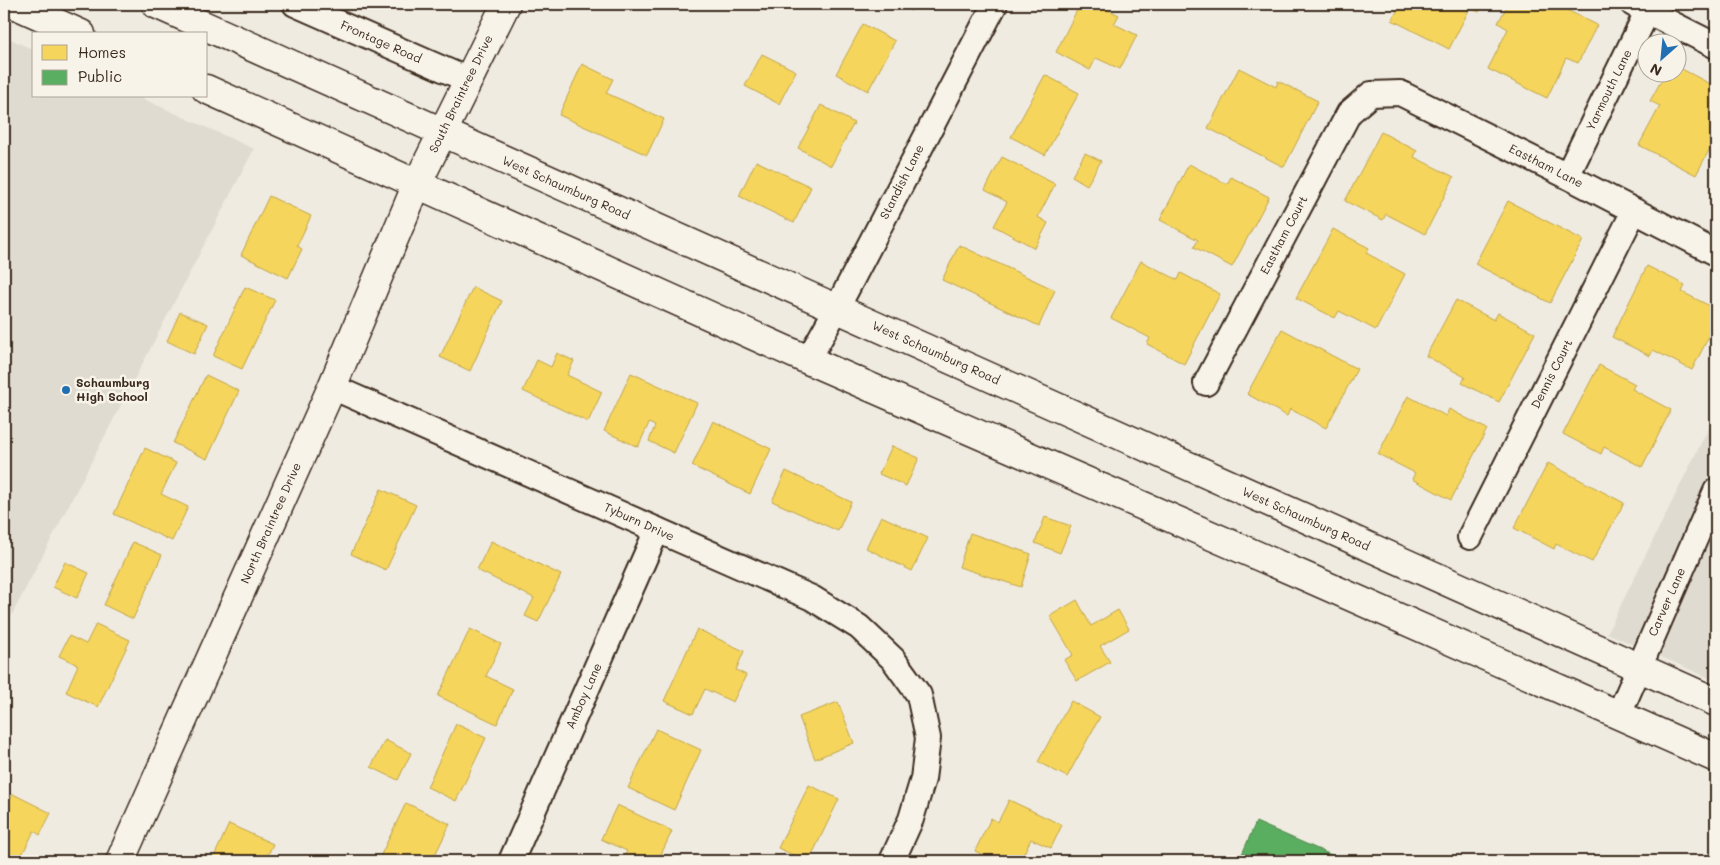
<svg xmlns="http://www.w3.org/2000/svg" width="1720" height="865" font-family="Mali,sans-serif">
<rect width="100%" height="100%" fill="#efebe0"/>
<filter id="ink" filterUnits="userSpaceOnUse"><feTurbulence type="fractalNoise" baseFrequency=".02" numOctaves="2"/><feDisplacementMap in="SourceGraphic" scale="10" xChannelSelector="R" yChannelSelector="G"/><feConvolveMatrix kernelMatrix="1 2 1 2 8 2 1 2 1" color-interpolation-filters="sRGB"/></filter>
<g filter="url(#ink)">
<!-- built -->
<g fill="#e0dbd0">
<path d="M 4,36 L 34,50 L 34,96 L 137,96 L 254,149 L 4,630 Z"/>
<path d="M 1716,416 L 1716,681 L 1607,633 L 1703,439 Z"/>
</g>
<!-- homes -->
<g fill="#f6d55c" stroke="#bea249">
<path d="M 897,4 L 914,4 L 911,11 Z"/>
<path d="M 1080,4 L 1096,4 L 1119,15 L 1114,24 L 1137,35 L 1120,69 L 1096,58 L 1090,70 L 1056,52 Z"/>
<path d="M 1401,4 L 1483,4 L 1479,12 L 1470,8 L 1449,49 L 1392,20 Z"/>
<path d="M 1508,4 L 1555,4 L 1597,25 L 1578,63 L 1566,58 L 1547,98 L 1488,69 L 1508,29 L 1498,23 Z"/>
<path d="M 1705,4 L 1716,4 L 1716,10 Z"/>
<path d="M 863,24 L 895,41 L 868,91 L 836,74 Z"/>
<path d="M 762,54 L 796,71 L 779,104 L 745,86 Z"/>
<path d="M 582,64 L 613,79 L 606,93 L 664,119 L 647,155 L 559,115 Z"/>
<path d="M 1678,67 L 1716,87 L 1716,137 L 1696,175 L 1639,145 L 1660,106 L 1650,101 L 1666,72 L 1678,72 Z"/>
<path d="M 1239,68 L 1276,87 L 1278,81 L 1318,101 L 1284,167 L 1208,128 Z"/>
<path d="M 1045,75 L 1079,93 L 1045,155 L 1011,137 Z"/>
<path d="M 821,105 L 854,123 L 831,166 L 798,148 Z"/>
<path d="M 1381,132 L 1417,151 L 1414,157 L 1454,177 L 1425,234 L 1386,214 L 1383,220 L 1345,201 Z"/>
<path d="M 1085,153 L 1101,161 L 1087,185 L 1072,176 Z"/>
<path d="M 1002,157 L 1055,184 L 1038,217 L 1048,223 L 1035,248 L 994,226 L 1007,202 L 985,190 Z"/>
<path d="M 756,161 L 811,187 L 794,223 L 739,196 Z"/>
<path d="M 1189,164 L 1227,184 L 1231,177 L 1269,197 L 1232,267 L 1194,247 L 1198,240 L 1160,220 Z"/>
<path d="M 269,196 L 311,216 L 297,246 L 302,249 L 288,278 L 241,255 Z"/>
<path d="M 1508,201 L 1583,240 L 1550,303 L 1475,264 Z"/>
<path d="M 1333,229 L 1369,248 L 1366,253 L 1405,274 L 1376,330 L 1339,311 L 1335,318 L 1296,298 Z"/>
<path d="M 959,245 L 1055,290 L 1039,326 L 942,280 Z"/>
<path d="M 1141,261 L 1178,280 L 1181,273 L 1220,294 L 1184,364 L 1147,344 L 1150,338 L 1111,318 Z"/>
<path d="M 1647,266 L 1685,285 L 1682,292 L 1716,309 L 1716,322 L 1692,370 L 1653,350 L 1650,356 L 1612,337 Z"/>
<path d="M 245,287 L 275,300 L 242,369 L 213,356 Z"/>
<path d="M 473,287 L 502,301 L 470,371 L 440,357 Z"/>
<path d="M 1456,300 L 1494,320 L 1498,313 L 1535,333 L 1499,402 L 1462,383 L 1465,377 L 1426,356 Z"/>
<path d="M 180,312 L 208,324 L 194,354 L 167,341 Z"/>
<path d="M 1282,329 L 1357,369 L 1326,428 L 1290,409 L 1287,416 L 1247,394 Z"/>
<path d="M 557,353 L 574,361 L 567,375 L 602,392 L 588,422 L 523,391 L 537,360 L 551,367 Z"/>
<path d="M 1599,365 L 1635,384 L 1632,389 L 1671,410 L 1642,467 L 1604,447 L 1601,454 L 1563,434 Z"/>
<path d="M 631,373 L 697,403 L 674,453 L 649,441 L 655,426 L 649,423 L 638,447 L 604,431 Z"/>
<path d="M 206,375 L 239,391 L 207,459 L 173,443 Z"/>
<path d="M 1408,396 L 1446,416 L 1449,409 L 1487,429 L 1451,500 L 1412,479 L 1415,473 L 1378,454 Z"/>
<path d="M 713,421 L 771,449 L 750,494 L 692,466 Z"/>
<path d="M 892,446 L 919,458 L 906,486 L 879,474 Z"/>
<path d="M 145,448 L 176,463 L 161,494 L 188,507 L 172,541 L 114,514 Z"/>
<path d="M 1548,463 L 1624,503 L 1592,562 L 1556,544 L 1554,549 L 1514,528 Z"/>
<path d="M 786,471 L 851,502 L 838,531 L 772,501 Z"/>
<path d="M 381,489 L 416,505 L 386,570 L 351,554 Z"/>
<path d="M 881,516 L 928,538 L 912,571 L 866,548 Z"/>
<path d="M 1045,517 L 1071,526 L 1060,553 L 1035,543 Z"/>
<path d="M 970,533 L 1031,554 L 1021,587 L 959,567 Z"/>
<path d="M 491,541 L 561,575 L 538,622 L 525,616 L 534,598 L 477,570 Z"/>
<path d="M 133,542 L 162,555 L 133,619 L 104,605 Z"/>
<path d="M 65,562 L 89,573 L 77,598 L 53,587 Z"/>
<path d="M 1077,600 L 1091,626 L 1118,610 L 1129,629 L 1100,646 L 1110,662 L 1077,681 L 1064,660 L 1073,655 L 1050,616 Z"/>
<path d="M 96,624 L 130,640 L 98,707 L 66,692 L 78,665 L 59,656 L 69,636 L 86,644 Z"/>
<path d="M 470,629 L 501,644 L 486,676 L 513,689 L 497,724 L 438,696 Z"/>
<path d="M 697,629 L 744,651 L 736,670 L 746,675 L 733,702 L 705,689 L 693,714 L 664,701 Z"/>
<path d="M 1071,701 L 1100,717 L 1067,777 L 1038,762 Z"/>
<path d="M 838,702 L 854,743 L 815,759 L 799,717 Z"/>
<path d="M 456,724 L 486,738 L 456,801 L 427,787 Z"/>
<path d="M 656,729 L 701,750 L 674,810 L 628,788 Z"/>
<path d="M 385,740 L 411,753 L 398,780 L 371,767 Z"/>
<path d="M 809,785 L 839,799 L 809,861 L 806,861 L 778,848 Z"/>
<path d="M 13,794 L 51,813 L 40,835 L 34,831 L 19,861 L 13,861 L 4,856 L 4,812 Z"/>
<path d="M 1009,800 L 1062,825 L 1051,848 L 1031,839 L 1020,861 L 996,861 L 975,851 L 991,818 L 998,822 Z"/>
<path d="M 406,803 L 450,824 L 432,861 L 378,861 Z"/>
<path d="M 617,805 L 672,831 L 658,861 L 622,861 L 627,851 L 601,839 Z"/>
<path d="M 229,824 L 273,844 L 265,861 L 212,861 Z"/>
</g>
<!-- public -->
<path fill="#5aae61" stroke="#51864d" d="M 1256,822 L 1345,861 L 1239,861 Z"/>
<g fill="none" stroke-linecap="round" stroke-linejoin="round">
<!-- minor casing -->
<g stroke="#3b2a1e" stroke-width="28">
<g id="minor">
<path d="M 295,4 L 468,80"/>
<path d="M 1633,4 L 1716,46"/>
<path d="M 1567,176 L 1651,4"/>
<path d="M 808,360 L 837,308 L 995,4"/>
<path d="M 1206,383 L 1349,113 L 1371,94 L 1400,93 L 1567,176 L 1716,253"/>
<path d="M 332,387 L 812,598 L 859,627 L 893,659 L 919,695 L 928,738 L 923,779 L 911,819 L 892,861"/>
<path d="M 1470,537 L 1634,211"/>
<path d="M 1619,714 L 1716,491"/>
<path d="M 511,861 L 657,530"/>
</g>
</g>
<!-- tertiary casing -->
<g stroke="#3b2a1e" stroke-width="31">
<path id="tertiary" d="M 120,861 L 332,387 L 417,184 L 506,4"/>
</g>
<!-- secondary casing -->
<g stroke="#3b2a1e" stroke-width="31">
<g id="secondary">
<path d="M 14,4 L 81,34"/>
<path d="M 156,4 L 1716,702"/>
<path d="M 206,89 L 808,360 L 1311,579 L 1716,758"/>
</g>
</g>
<!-- minor -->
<use href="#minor" stroke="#f7f3e8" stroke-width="24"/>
<!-- tertiary -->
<use href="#tertiary" stroke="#f7f3e8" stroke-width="28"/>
<!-- secondary -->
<use href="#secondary" stroke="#f7f3e8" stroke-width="28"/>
</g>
</g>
<!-- markers -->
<circle fill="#1f6fb2" stroke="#f7f3e8" stroke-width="2" cx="66" cy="390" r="5"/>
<g text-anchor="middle" stroke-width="5" stroke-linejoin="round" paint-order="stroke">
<!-- street labels -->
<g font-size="12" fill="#3b2a1e" stroke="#f7f3e8">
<text transform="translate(381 42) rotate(24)" y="4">Frontage Road</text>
<text transform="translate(1609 90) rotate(-64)" y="4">Yarmouth Lane</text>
<text transform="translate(461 94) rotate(-64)" y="4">South Braintree Drive</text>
<text transform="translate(1546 166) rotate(27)" y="4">Eastham Lane</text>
<text transform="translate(902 182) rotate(-63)" y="4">Standish Lane</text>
<text transform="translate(566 188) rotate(24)" y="4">West Schaumburg Road</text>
<text transform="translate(1284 235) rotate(-62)" y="4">Eastham Court</text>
<text transform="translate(936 353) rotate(24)" y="4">West Schaumburg Road</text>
<text transform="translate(1552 374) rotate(-63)" y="4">Dennis Court</text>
<text transform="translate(1306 519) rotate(24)" y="4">West Schaumburg Road</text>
<text transform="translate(639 522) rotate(24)" y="4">Tyburn Drive</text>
<text transform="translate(271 523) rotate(-66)" y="4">North Braintree Drive</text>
<text transform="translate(1667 602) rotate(-66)" y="4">Carver Lane</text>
<text transform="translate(584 696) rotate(-66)" y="4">Amboy Lane</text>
</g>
<!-- poi labels -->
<g font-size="12" font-weight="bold" fill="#3b2a1e" stroke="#f7f3e8" text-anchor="start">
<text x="76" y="387">Schaumburg<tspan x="76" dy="14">High School</tspan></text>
</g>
</g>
<!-- margin -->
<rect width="1720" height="865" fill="none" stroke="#f7f3e8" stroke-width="20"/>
<rect x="10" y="10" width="1700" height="845" fill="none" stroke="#3b2a1e" stroke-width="2" filter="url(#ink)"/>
<!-- legend -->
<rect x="32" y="32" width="175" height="65" fill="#f7f3e8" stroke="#aca397"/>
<rect x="42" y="45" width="25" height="15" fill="#f6d55c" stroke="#aca397"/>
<text x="78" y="58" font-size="15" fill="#3b2a1e">Homes</text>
<rect x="42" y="70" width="25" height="15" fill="#5aae61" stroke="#aca397"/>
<text x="78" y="82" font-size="15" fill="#3b2a1e">Public</text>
<!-- north arrow -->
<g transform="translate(1662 58) rotate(207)"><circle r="24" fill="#f7f3e8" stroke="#aca397"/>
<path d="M0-4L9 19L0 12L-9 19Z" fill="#1f6fb2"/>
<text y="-8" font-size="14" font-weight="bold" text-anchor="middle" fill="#3b2a1e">N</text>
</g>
</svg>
